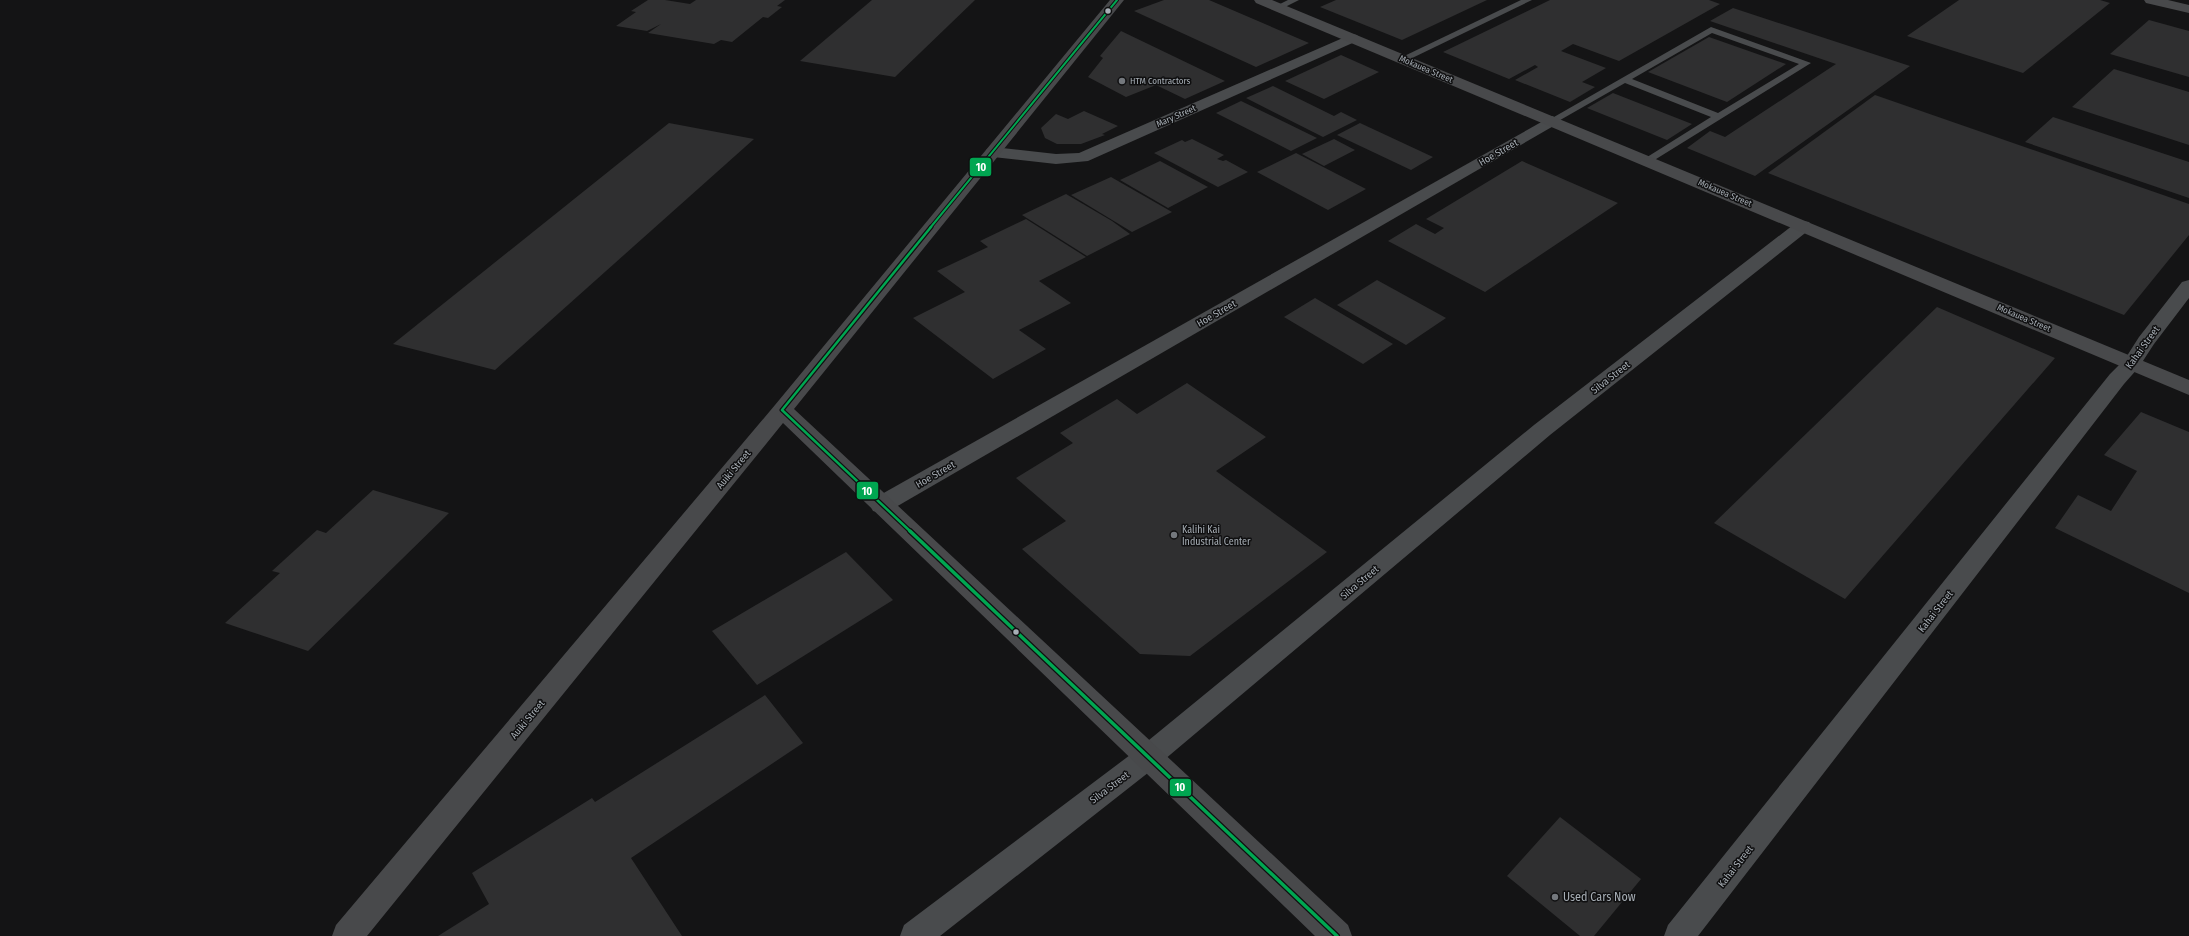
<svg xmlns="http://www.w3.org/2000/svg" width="2189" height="936" font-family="'Fira Sans Condensed',sans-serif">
<rect width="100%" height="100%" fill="#141415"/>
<!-- building -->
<g fill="#2f2f30">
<path d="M 648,0 L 665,0 L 690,4 L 696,0 L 785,0 L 777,6 L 782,7 L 768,18 L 763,17 L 732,42 L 721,40 L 714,44 L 648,33 L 661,24 L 647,31 L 616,26 L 636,12 L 631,11 Z"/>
<path d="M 872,0 L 975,0 L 895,77 L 800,61 Z"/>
<path d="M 1164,0 L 1209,0 L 1309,43 L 1256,67 L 1134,11 Z"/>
<path d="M 1336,0 L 1487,0 L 1402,40 L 1320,7 Z"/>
<path d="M 1550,0 L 1709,0 L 1720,4 L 1619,61 L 1573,44 L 1561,51 L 1606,68 L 1582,82 L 1595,87 L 1570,102 L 1515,80 L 1538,67 L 1535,65 L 1509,79 L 1443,52 Z"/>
<path d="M 1959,0 L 2100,0 L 2110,3 L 2023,73 L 1907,36 Z"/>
<path d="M 1733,8 L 1910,66 L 1755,176 L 1687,148 L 1710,131 L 1725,137 L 1836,64 L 1710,21 Z"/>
<path d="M 2149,20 L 2189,31 L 2189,77 L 2110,54 Z"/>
<path d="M 1121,31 L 1225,81 L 1185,99 L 1156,85 L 1126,97 L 1088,77 L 1103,58 L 1100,56 Z"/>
<path d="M 1709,37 L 1786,64 L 1727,102 L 1648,72 Z"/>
<path d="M 1341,55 L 1379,72 L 1324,99 L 1285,81 Z"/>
<path d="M 2114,69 L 2189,92 L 2189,145 L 2072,107 Z"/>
<path d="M 1273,86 L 1334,116 L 1341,112 L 1357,120 L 1323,137 L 1246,98 Z"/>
<path d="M 1613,93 L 1692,124 L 1667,140 L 1587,108 Z"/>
<path d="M 1875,95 L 2189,204 L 2189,235 L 2124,315 L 1768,173 Z"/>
<path d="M 1241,101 L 1317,138 L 1291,151 L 1216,113 Z"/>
<path d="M 1084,111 L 1118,126 L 1102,134 L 1105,135 L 1081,144 L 1057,144 L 1045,138 L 1041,128 L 1056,114 L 1068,119 Z"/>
<path d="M 2053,117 L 2189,162 L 2189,198 L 2025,142 Z"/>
<path d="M 669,123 L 754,139 L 495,370 L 393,344 Z"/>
<path d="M 1360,123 L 1433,157 L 1411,170 L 1337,135 Z"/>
<path d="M 1192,139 L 1224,155 L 1217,159 L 1223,161 L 1226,160 L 1248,172 L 1218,187 L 1154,153 L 1182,140 L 1185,142 Z"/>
<path d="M 1334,139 L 1355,150 L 1324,166 L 1302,154 Z"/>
<path d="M 1296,153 L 1366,189 L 1328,210 L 1257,172 Z"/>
<path d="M 1160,161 L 1208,187 L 1168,208 L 1120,180 Z"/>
<path d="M 1522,161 L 1618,203 L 1485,292 L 1388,241 L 1416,224 L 1435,234 L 1444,228 L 1426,219 Z"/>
<path d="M 1111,177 L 1172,212 L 1132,232 L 1071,195 Z"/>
<path d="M 1066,194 L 1112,221 L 1130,234 L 1087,256 L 1022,215 Z"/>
<path d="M 1026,219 L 1086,257 L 1039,281 L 1071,303 L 1019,330 L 1046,349 L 993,379 L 913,318 L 965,292 L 937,271 L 988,247 L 980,241 Z"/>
<path d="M 1377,280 L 1446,318 L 1406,345 L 1337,305 Z"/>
<path d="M 1315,298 L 1393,344 L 1363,364 L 1284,317 Z"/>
<path d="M 1937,307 L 2055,358 L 1845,599 L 1714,523 Z"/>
<path d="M 1187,383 L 1266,437 L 1216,471 L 1327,552 L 1190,656 L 1140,654 L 1022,549 L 1066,521 L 1016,478 L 1073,443 L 1060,433 L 1117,399 L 1137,414 Z"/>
<path d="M 2141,412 L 2189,432 L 2189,593 L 2055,528 L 2078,495 L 2111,511 L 2137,471 L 2104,455 Z"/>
<path d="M 373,490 L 449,513 L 308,651 L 225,623 L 280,573 L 272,571 L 317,530 L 326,533 Z"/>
<path d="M 846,552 L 893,600 L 757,685 L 712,631 Z"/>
<path d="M 765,695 L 803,743 L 631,858 L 682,936 L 438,936 L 489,904 L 472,873 L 592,798 L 595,802 Z"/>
<path d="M 1560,817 L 1641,879 L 1594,936 L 1580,936 L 1507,876 Z"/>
</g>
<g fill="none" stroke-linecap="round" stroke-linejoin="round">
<!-- lane -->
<g fill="#494b4d" fill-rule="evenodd">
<path d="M 1288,0 L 1299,0 L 1281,9 L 1274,7 Z"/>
<path d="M 1521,0 L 1532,0 L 1406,61 L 1403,62 L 1398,59 Z"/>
<path d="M 1711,27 L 1811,63 L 1648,164 L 1644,163 L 1644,159 L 1711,117 L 1625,83 L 1555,123 L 1552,124 L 1547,121 ZM 1712,33 L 1799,64 L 1718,113 L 1632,79 Z"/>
</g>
<!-- street -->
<g fill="#494b4d" fill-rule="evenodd">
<path d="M 1352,34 L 1357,35 L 1359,38 L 1357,41 L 1088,161 L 1056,164 L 993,157 L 987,155 L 985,152 L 987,149 L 993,147 L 1056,154 L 1079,153 Z"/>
<path d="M 1552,116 L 1557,118 L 1560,121 L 1557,124 L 889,511 L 881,513 L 873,511 L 870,505 L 873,499 Z"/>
<path d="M 1803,221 L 1809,222 L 1812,226 L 1809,230 L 1550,435 L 1158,765 L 940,936 L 900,936 L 904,925 L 1138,749 L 1534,425 L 1797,222 Z"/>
<path d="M 2189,280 L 2189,298 L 2154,344 L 2139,367 L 2124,384 L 1698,936 L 1664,936 L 1668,925 L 2110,374 L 2125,359 L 2139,337 L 2182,282 Z"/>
</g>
<!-- secondary -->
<g fill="#48494b" fill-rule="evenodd">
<path d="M 1110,0 L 1124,0 L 794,409 L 1348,925 L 1352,936 L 1315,936 L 783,423 L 367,936 L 332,936 L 336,925 L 775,405 Z"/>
<path d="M 1254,0 L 1272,0 L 2189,380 L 2189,395 L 1256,3 Z"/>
<path d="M 2144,0 L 2168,0 L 2189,5 L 2189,13 L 2146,3 Z"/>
</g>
<!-- bus-1-far2 casing -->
<g stroke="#0f0f10" stroke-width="4">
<path id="bus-1-far2" d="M 930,228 L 1117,0"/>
</g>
<!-- bus-1-far1 casing -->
<g stroke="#0f0f10" stroke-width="5">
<path id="bus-1-far1" d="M 911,532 L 782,410 L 931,227"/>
</g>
<!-- bus-1 casing -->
<g stroke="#0f0f10" stroke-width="6">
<path id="bus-1" d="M 910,531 L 1337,936"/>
</g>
<!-- bus-1-far2 -->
<use href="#bus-1-far2" stroke="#00a651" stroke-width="2"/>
<!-- bus-1-far1 -->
<use href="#bus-1-far1" stroke="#00a651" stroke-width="2.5"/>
<!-- bus-1 -->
<use href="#bus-1" stroke="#00a651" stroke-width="3.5"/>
</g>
<!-- markers -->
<g fill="#a7aeb5" stroke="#0f0f10" stroke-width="1.5">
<circle cx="1108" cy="11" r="3.5"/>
<circle cx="1016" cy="632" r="3.5"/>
</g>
<g fill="#74787d" stroke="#0f0f10" stroke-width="1.5">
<circle cx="1122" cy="81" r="4"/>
<circle cx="1174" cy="535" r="4"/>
<circle cx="1555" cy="897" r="4"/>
</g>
<g text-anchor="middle" stroke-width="3" stroke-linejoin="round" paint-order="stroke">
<!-- far-street labels -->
<g font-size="9" fill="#a7aeb5" stroke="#0f0f10">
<text transform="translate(1426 69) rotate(23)" y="3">Mokauea Street</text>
<text transform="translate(1176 116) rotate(-24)" y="3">Mary Street</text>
<text transform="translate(1725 193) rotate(23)" y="3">Mokauea Street</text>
<text transform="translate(2024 318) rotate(23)" y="3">Mokauea Street</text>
</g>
<!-- far-poi labels -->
<g font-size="9" fill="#a7aeb5" stroke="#0f0f10" text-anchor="start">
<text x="1130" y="84">HTM Contractors</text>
</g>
<!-- street labels -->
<g font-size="10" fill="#a7aeb5" stroke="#0f0f10">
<text transform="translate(1498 152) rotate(-30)" y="4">Hoe Street</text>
<text transform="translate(1216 313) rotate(-30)" y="4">Hoe Street</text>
<text transform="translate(2142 347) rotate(-54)" y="4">Kahai Street</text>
<text transform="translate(1610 377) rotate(-38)" y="4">Silva Street</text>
<text transform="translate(733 469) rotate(-50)" y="4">Auiki Street</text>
<text transform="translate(935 474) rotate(-30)" y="4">Hoe Street</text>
<text transform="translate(1359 582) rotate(-40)" y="4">Silva Street</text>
<text transform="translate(1935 611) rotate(-52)" y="4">Kahai Street</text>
<text transform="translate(527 719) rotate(-50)" y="4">Auiki Street</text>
<text transform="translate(1109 787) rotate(-37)" y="4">Silva Street</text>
<text transform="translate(1735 866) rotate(-52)" y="4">Kahai Street</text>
</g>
<!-- poi labels -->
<g font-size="10" fill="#a7aeb5" stroke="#0f0f10" text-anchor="start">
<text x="1182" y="533">Kalihi Kai<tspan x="1182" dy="12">Industrial Center</tspan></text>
</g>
<!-- near-poi labels -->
<g font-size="12" fill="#a7aeb5" stroke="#0f0f10" text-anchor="start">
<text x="1563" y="901">Used Cars Now</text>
</g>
</g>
<g stroke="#0f0f10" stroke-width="1.5">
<rect x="969" y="157" width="23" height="20" rx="4" fill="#00a651"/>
<rect x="856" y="481" width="23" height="19" rx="4" fill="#00a651"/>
<rect x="1169" y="778" width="23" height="19" rx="4" fill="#00a651"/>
</g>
<g font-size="11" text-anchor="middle" font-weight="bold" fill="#fff">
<text x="981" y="171">10</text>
<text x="867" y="495">10</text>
<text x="1180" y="791">10</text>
</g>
</svg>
